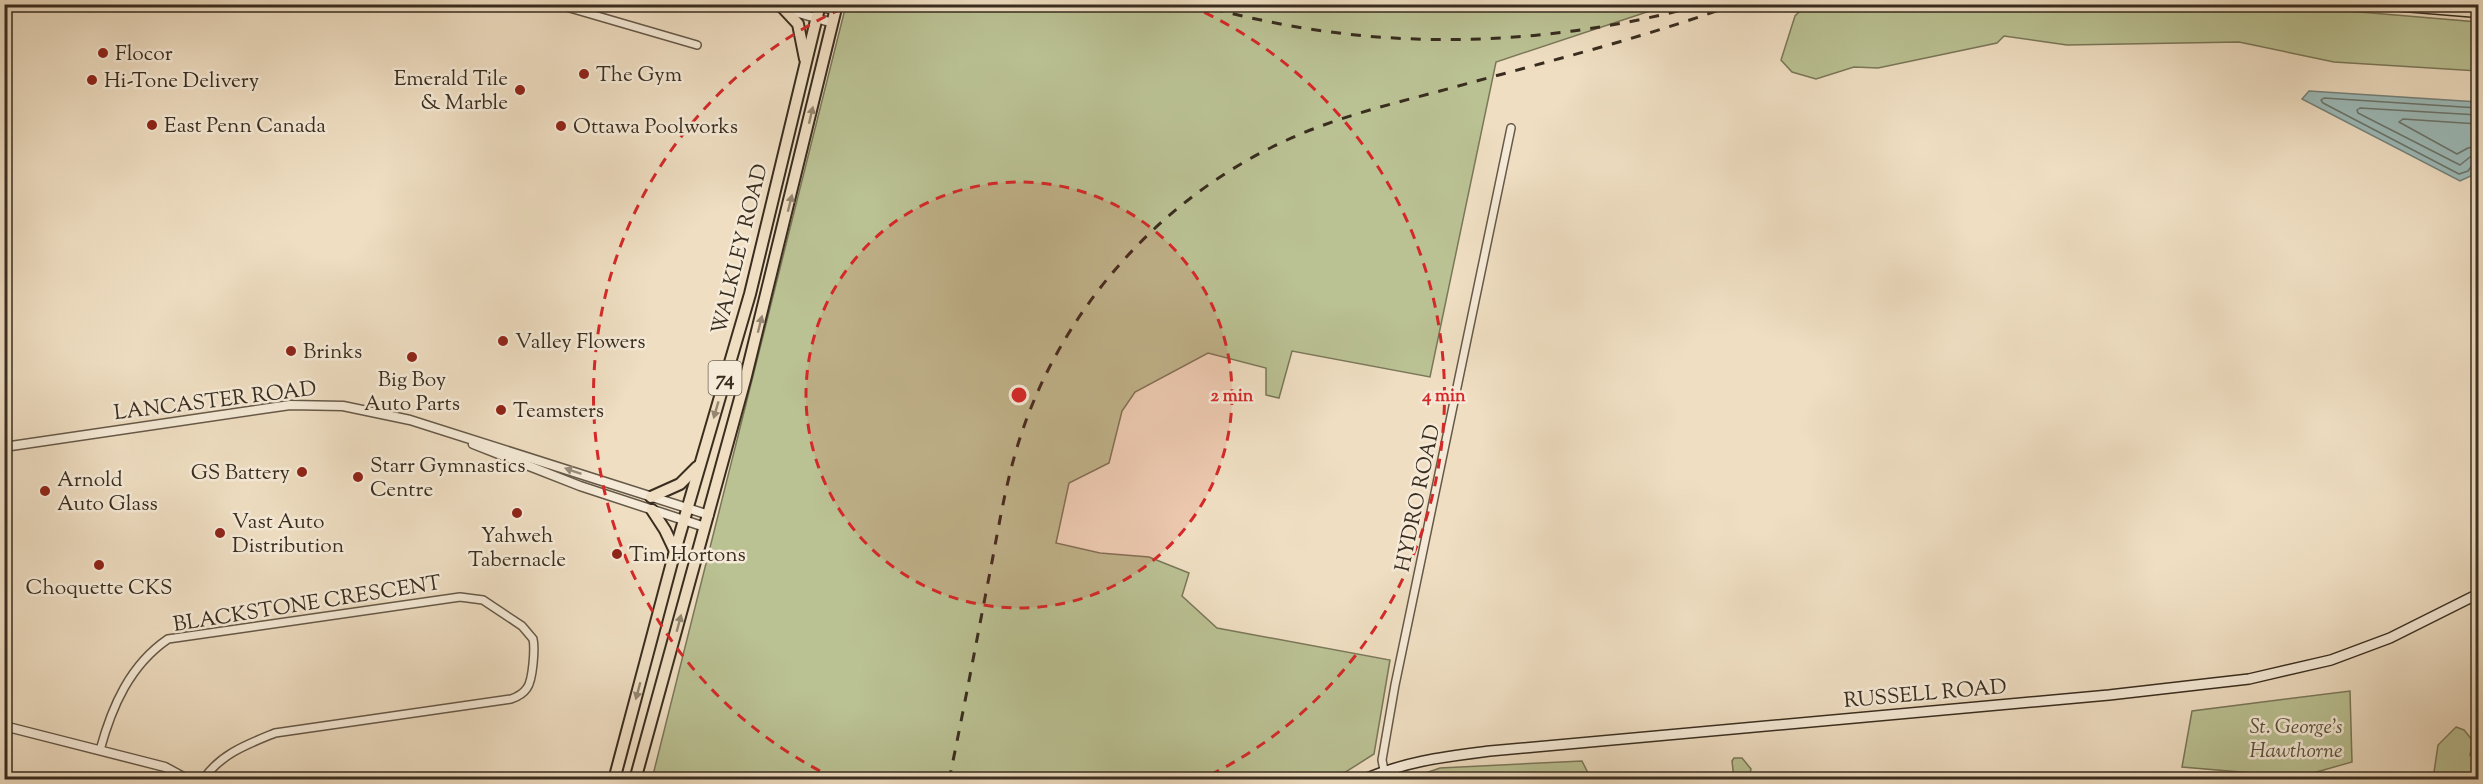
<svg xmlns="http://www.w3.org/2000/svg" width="2483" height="784" font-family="'Sorts Mill Goudy',serif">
<rect width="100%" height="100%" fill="#efdec2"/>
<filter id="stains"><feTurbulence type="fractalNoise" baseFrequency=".00333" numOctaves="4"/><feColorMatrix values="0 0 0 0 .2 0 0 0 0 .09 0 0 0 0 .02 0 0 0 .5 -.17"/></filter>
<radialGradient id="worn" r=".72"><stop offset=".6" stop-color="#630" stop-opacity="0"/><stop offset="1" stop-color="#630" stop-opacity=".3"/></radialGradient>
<!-- green -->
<g fill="#bac193" stroke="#7a7759" stroke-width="1.5">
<path d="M 846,5 L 1668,5 L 1496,62 L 1430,377 L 1292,351 L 1279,398 L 1266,395 L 1266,368 L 1208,353 L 1135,392 L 1122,411 L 1109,463 L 1069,483 L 1056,543 L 1100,553 L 1149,557 L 1189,573 L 1182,596 L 1217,628 L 1390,660 L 1374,754 L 1333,780 L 652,779 Z"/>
<path d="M 2276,5 L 2478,22 L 2478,71 L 2334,62 L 2239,42 L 2067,45 L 2004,36 L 1997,43 L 1878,68 L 1854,67 L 1816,79 L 1792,72 L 1781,60 L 1795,16 L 1806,5 Z"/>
<path d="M 2350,691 L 2352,762 L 2299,777 L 2182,767 L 2192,711 Z"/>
<path d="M 2456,727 L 2464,730 L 2473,741 L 2470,755 L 2478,749 L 2478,779 L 2433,779 L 2438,745 Z"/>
<path d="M 1734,758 L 1742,758 L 1751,769 L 1749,779 L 1734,779 L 1732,761 Z"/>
<path d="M 1582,761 L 1591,779 L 1408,779 L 1440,768 Z"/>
</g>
<!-- water -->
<path fill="#9cbbba" stroke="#74827c" stroke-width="1.5" d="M 2309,91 L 2478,102 L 2478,164 L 2473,175 L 2460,181 L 2302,99 Z"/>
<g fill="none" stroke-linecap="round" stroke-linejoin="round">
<!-- shore -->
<g stroke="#6a746c" stroke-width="1.5">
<path d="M 2478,108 L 2324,98 L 2321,100 L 2323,103 L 2459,174 L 2468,171 L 2473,164 L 2478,163"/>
<path d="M 2478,115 L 2360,108 L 2357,110 L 2358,113 L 2460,165 L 2470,157 L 2478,155"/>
<path d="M 2478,124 L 2403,119 L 2399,122 L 2457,154 L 2468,148 L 2478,146"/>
</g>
<!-- stream -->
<path stroke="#74827c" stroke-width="3" d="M 2471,780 L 2478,771"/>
<!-- minor casing -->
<g stroke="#665948" stroke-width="10">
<g id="minor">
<path d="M 556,4 L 697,45"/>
<path d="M 100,750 C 112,706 130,665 168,639 L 460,597 L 483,600 L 522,626 L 533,639 C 535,648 533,680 527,688 C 523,694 517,697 511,699 L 275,733 C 248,744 220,754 203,780"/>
<path d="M 1384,770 L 1382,760 L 1395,685 L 1511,128"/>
</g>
</g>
<!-- tertiary casing -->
<g stroke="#665948" stroke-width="11">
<g id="tertiary">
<path d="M 768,4 L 833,23"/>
<path d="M 811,4 L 836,11"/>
<path d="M 473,444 L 580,486 L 705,527"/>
<path d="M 4,447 L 290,405 L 343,406 L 410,420 L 709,515"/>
<path d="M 4,726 L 165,767 L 189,780"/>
</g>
</g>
<!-- secondary casing -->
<g stroke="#392d1f" stroke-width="12">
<path id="secondary" d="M 1362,780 C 1407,761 1443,757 1490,751 L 2109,695 L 2249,679 L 2331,660 L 2390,638 L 2478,594"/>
</g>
<!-- primary casing -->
<g stroke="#392d1f" stroke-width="14">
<g id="primary">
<path d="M 784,9 L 798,24 L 805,59"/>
<path d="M 651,497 L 680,484 L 697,467"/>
<path d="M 652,510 L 665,530 L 675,551"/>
<path d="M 614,780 L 675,551 L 750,294 L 820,4"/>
<path d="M 635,780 L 745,380 L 837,4"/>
</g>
</g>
<!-- motorway casing -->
<g stroke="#392d1f" stroke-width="15">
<path id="motorway" d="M 2392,4 L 2478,11"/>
</g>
<!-- minor -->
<use href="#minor" stroke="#f5ead7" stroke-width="7"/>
<!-- tertiary -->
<use href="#tertiary" stroke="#f5ead7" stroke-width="8"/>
<!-- secondary -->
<use href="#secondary" stroke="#f5ead7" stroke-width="9"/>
<!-- primary -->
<use href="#primary" stroke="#efdec2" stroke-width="10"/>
<!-- motorway -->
<use href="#motorway" stroke="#efdec2" stroke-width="12"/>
<!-- rail -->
<g stroke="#392d1f" stroke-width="3" stroke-dasharray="10 10" stroke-linecap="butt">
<path d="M 1194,4 C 1236,15 1279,25 1323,31 C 1451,49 1581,38 1705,4"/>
<path d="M 949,780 C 964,709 977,638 991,567 C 999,525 1006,482 1019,441 C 1061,309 1161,197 1287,140 C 1339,116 1396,103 1451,88 C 1546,62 1643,38 1736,4"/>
</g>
</g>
<!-- one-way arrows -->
<defs><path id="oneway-solid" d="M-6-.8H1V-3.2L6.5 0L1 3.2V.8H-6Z" transform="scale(1.5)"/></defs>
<g fill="#948670">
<use href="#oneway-solid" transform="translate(811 115) rotate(-77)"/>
<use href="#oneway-solid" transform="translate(790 203) rotate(-76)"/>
<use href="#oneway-solid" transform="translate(760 324) rotate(-76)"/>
<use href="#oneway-solid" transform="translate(716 410) rotate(106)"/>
<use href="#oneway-solid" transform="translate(679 623) rotate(-75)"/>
<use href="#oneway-solid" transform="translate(638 691) rotate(105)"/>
</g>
<use fill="#978c7b" href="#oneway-solid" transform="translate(573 471) rotate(-161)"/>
<!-- distance rings -->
<circle cx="1019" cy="395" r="213" fill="#d62828" fill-opacity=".12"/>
<g fill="none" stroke="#d62828" stroke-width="3" stroke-dasharray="10 8">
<circle cx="1019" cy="395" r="213"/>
<path d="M836 779A425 425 0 0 1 850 5M1188 5A425 425 0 0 1 1202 779"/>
</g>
<!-- markers -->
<g fill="#8f2418" stroke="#f5ead7" stroke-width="2">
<circle cx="103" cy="53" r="6"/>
<circle cx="584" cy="74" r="6"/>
<circle cx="92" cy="80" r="6"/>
<circle cx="520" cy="90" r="6"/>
<circle cx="152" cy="125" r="6"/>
<circle cx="561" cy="126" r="6"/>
<circle cx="503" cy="341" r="6"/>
<circle cx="291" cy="351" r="6"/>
<circle cx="412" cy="357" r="6"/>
<circle cx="501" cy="410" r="6"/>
<circle cx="302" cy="472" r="6"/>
<circle cx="358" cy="477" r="6"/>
<circle cx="45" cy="491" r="6"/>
<circle cx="517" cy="513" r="6"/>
<circle cx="220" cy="533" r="6"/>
<circle cx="617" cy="554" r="6"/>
<circle cx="99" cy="565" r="6"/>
</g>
<g text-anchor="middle" stroke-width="5" stroke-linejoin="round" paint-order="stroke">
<!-- shield labels -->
<rect fill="#f5ead7" stroke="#716656" stroke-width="1.5" x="708.5" y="361" width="33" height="34" rx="4.5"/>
<g font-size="20" font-weight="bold" fill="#392d1f">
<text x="725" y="385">74</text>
</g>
<!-- poi labels -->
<g font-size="21" fill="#392d1f" stroke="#f5ead7" text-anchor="start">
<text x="115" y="60">Flocor</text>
<text x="596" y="81">The Gym</text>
<text x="508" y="85" text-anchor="end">Emerald Tile<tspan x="508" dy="24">&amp; Marble</tspan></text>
<text x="104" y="87">Hi-Tone Delivery</text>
<text x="164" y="132">East Penn Canada</text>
<text x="573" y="133">Ottawa Poolworks</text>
<text x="515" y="348">Valley Flowers</text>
<text x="303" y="358">Brinks</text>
<text x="412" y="386" text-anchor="middle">Big Boy<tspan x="412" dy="24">Auto Parts</tspan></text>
<text x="513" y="417">Teamsters</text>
<text x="370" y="472">Starr Gymnastics<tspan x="370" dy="24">Centre</tspan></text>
<text x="290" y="479" text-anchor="end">GS Battery</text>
<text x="57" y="486">Arnold<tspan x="57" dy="24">Auto Glass</tspan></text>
<text x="232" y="528">Vast Auto<tspan x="232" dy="24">Distribution</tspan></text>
<text x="517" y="542" text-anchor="middle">Yahweh<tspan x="517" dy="24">Tabernacle</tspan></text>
<text x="629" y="561">Tim Hortons</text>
<text x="99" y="594" text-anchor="middle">Choquette CKS</text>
</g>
<!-- street labels -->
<g font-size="21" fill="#392d1f" stroke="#f5ead7">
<text transform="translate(739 249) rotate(-76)" y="7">WALKLEY ROAD</text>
<text transform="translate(215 400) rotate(-7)" y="7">LANCASTER ROAD</text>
<text transform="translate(1417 498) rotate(-78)" y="7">HYDRO ROAD</text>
<text transform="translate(307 603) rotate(-9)" y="7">BLACKSTONE CRESCENT</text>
<text transform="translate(1925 693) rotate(-5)" y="7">RUSSELL ROAD</text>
</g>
<!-- park labels -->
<g font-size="21" font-style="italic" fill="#59523c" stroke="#f5ead7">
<text x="2296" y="733">St. George's<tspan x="2296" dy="24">Hawthorne</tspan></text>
</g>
</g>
<circle cx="1019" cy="395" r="9" fill="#d62828" stroke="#f5ead7" stroke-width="3"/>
<g font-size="18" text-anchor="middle" font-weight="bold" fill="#d62828" stroke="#f5ead7" stroke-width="5" stroke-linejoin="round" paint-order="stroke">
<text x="1232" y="401">2 min</text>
<text x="1444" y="401">4 min</text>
</g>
<!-- margin -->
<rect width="2483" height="784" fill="none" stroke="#efdec2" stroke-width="24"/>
<rect x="6" y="6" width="2471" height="772" fill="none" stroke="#392d1f" stroke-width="3"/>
<rect x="12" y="12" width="2459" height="760" fill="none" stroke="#392d1f" stroke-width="1.5"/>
<rect width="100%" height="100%" filter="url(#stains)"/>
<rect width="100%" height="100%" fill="url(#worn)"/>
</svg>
